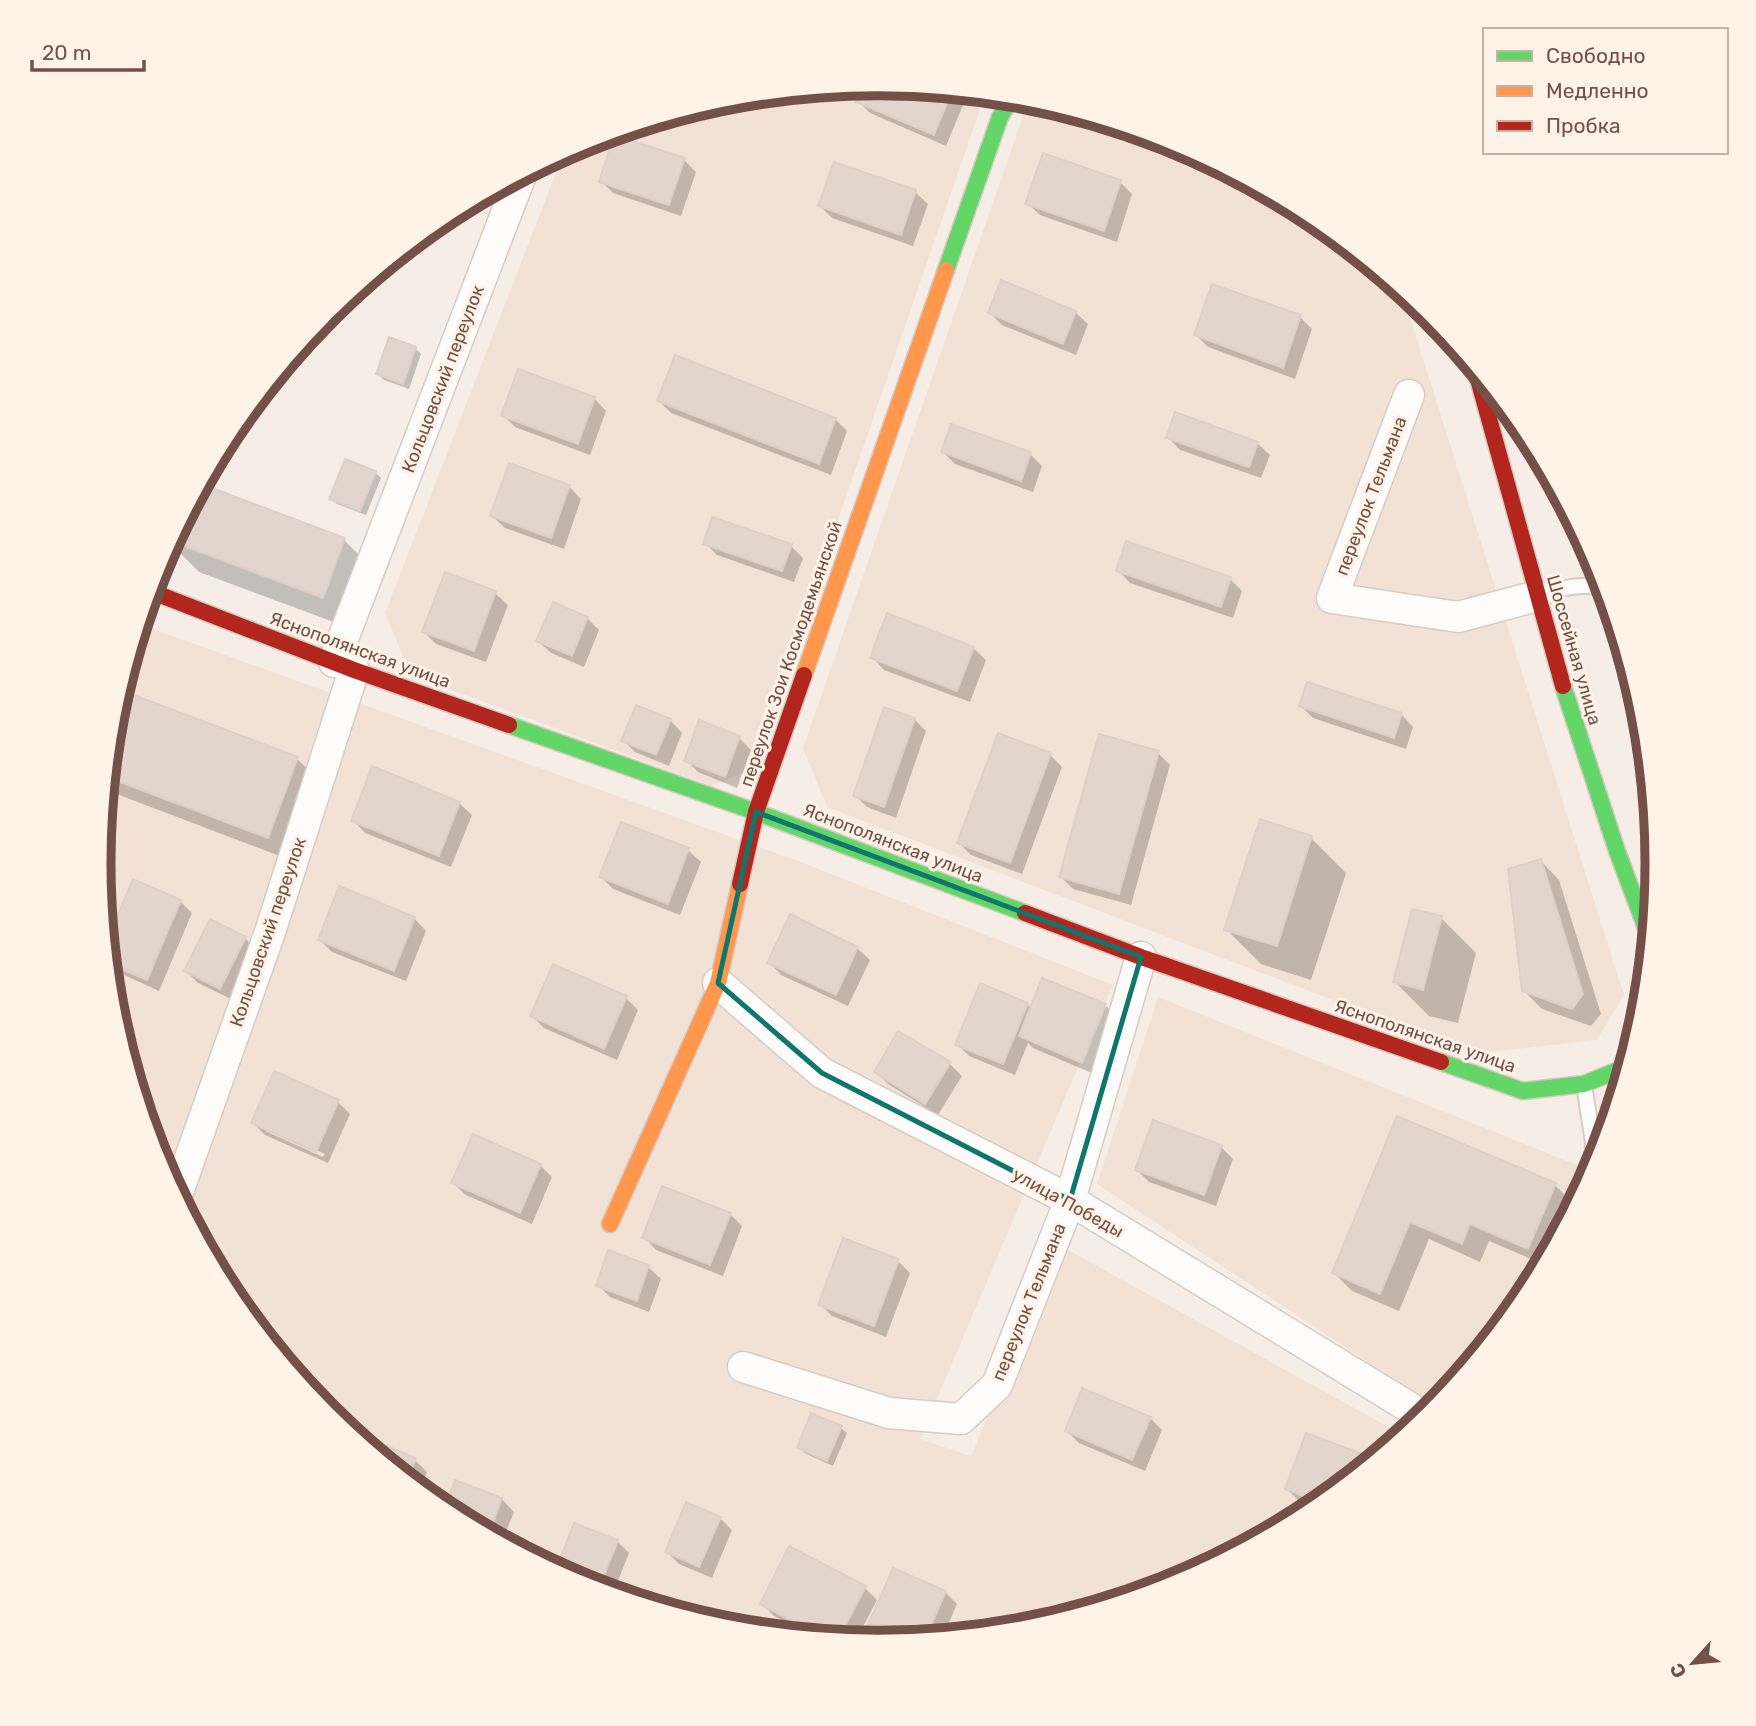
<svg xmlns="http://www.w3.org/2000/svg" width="1756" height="1726" font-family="Rubik,sans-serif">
<rect width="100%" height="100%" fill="#f6eee6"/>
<path fill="#f2e2d6" d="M878,84L985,95L752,769L712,786L411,675L385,613L564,152L580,143L726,99Z
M1029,99L1176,143L1367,261L1401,289L1624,995L1597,1040L1474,1054L827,807L803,748Z
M145,626L801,862L1113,985L920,1439L971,1456L1061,1246L1403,1435L1310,1511L1176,1583L1030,1627L878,1642L726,1627L580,1583L445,1510L327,1414L230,1295L158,1161L114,1015L99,863L114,711L139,628Z
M1158,997L1592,1171L1525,1296L1435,1406L1097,1184Z"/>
<path fill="#0003" fill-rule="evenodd" d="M878,84L968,93L946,146L870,113L858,101L864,85Z
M719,101L717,109L704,106Z
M684,160L696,172L681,216L613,193L601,181Z
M835,164L915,192L928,204L913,246L832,218L820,206Z
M1120,182L1132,194L1117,242L1040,215L1027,203Z
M1075,312L1088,324L1076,355L1002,325L990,313Z
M1300,317L1312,329L1295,379L1208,347L1196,335Z
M415,348L421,354L409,389L384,380L378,374Z
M594,398L606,411L590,455L515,427L503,415Z
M659,401L835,419L847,431L831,475L671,413Z
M1168,437L1257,443L1270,455L1261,478L1180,450Z
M943,452L1030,454L1042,466L1033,492L955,464Z
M375,472L381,478L366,515L337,504L331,498Z
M200,486L344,540L379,575L358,631L199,572L170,543Z
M569,486L581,499L564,549L505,528L492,516Z
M705,543L791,546L803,558L794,582L717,555Z
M1118,570L1230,579L1242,591L1233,618L1130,583Z
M446,574L495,593L508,605L486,662L436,644L424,632Z
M587,618L599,630L584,667L551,653L538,641Z
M973,648L986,660L970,702L884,670L872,657Z
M120,691L297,759L322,783L293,861L106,790L114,711Z
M1301,706L1401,714L1413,727L1406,749L1313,718Z
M914,719L926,731L896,818L867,807L855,795Z
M670,720L682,733L669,766L635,752L623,740Z
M739,738L751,750L737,788L698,772L686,760Z
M1158,753L1170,765L1131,905L1073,889L1061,877Z
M1050,755L1062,767L1022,874L971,855L959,843Z
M459,803L472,815L451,867L365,833L353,820Z
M1261,821L1311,838L1346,873L1311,980L1261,964L1226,929Z
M622,824L688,850L701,862L680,915L613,889L601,877Z
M1541,861L1559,880L1601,1014L1591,1026L1542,1009L1524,991Z
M134,881L180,901L192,913L159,991L109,968L107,944Z
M414,918L426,931L406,981L332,952L320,940Z
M1441,918L1476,953L1458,1023L1429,1016L1394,981Z
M245,938L257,951L233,1000L198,983L186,971Z
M857,948L870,960L848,1006L781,975L769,962Z
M626,998L638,1010L617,1060L544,1028L532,1016Z
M1027,1004L1032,1009L1105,1005L1117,1018L1094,1074L1033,1048L1028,1043L1015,1075L969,1056L957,1044Z
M950,1064L962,1076L938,1115L888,1084L876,1072Z
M338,1102L350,1114L328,1163L265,1135L253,1123ZM265,1127L325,1154L323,1157L265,1131Z
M1398,1119L1555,1185L1573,1203L1543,1264L1489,1241L1480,1262L1429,1239L1399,1311L1352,1291L1334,1273Z
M1221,1147L1233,1159L1216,1206L1149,1182L1137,1170Z
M540,1165L552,1177L532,1224L466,1195L453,1183Z
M730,1214L742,1226L723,1276L656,1250L644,1237Z
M898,1261L910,1273L886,1337L832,1316L820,1304Z
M648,1267L661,1279L649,1312L610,1297L598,1285Z
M1150,1418L1162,1430L1145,1471L1079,1443L1067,1431Z
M841,1428L847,1433L833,1466L804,1453L799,1447Z
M353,1435L415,1460L427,1472L420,1490Z
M1362,1456L1369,1463L1315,1507L1299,1501L1287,1489Z
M456,1482L502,1499L514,1512L502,1541L445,1511Z
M720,1518L732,1530L712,1578L679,1564L667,1552Z
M617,1541L629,1553L613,1593L580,1583Z
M865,1588L877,1600L856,1640L811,1635L774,1616L762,1604Z
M945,1592L957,1604L943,1636L878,1642L868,1632Z"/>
<path fill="#e2d5ce" stroke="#ded0c9" stroke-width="2" d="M878,84L952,91L934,135L856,102L862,86Z
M614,135L685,158L669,205L599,182Z
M1043,153L1121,180L1104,231L1025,204Z
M834,162L916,190L901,235L818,206Z
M1001,280L1076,311L1063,344L988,313Z
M1212,284L1301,315L1283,368L1194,335Z
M389,337L416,347L403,384L376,374Z
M675,355L836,418L819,464L657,401Z
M518,369L595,397L578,444L501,416Z
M1175,412L1258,442L1249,467L1166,438Z
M951,424L1031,452L1021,481L941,452Z
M345,459L376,471L360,511L329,499Z
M509,463L570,485L551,538L490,516Z
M201,484L345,538L323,598L171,541Z
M712,517L792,544L782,571L703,544Z
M1126,541L1231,577L1221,607L1116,571Z
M445,572L496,591L474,651L422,632Z
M553,602L588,617L572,656L536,641Z
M887,613L974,647L957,691L870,658Z
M1307,682L1402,713L1394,738L1299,706Z
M120,690L298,757L268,838L107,777L114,711Z
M636,705L671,719L656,755L621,741Z
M884,707L915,718L884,807L853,796Z
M699,720L740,736L725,777L684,761Z
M998,733L1051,753L1010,863L957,843Z
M1099,734L1159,751L1119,894L1059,877Z
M372,766L460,802L439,856L351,821Z
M1260,819L1312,836L1277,946L1224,930Z
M621,822L689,848L668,904L599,877Z
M1541,859L1583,994L1572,1009L1522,991L1508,869Z
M133,879L181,900L147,980L109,964L107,940Z
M339,886L415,917L394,971L318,940Z
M1412,909L1442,916L1423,990L1393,982Z
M790,914L858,947L836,995L767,963Z
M210,919L246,937L220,989L184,971Z
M553,964L627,996L604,1049L530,1016Z
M1042,978L1106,1004L1082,1063L1019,1036Z
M980,983L1028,1003L1003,1064L955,1045Z
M898,1031L951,1062L925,1104L874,1072Z
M274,1071L339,1100L316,1152L251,1123Z
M1397,1116L1556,1183L1528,1249L1470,1224L1462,1244L1410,1222L1380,1294L1332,1273Z
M1153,1120L1222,1145L1204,1195L1135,1170Z
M473,1134L541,1164L520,1213L451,1183Z
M662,1186L731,1213L710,1265L642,1238Z
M843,1238L899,1259L874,1326L818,1305Z
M608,1250L649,1265L637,1301L596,1286Z
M1082,1388L1151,1417L1132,1460L1065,1431Z
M811,1413L842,1426L827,1461L797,1448Z
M352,1432L416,1458L407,1480L351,1434Z
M1306,1433L1363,1454L1356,1474L1321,1503L1285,1489Z
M455,1480L502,1498L489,1534L444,1509Z
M686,1502L721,1517L699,1567L665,1552Z
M574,1523L618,1540L599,1588L580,1583L556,1570Z
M789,1546L866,1586L839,1638L821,1636L760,1604Z
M893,1568L946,1591L926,1637L887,1641L865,1632Z"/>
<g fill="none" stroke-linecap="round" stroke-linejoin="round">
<g stroke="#d7cbc4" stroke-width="18">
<path id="lane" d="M1538,595C1562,588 1580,583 1605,588
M1584,1085L1593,1142L1592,1172"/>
</g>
<g stroke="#d7cbc4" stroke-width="33">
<path id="street" d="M1409,395L1332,598L1458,617L1537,596
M334,662L521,175
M718,983L822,1073L1070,1200L1425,1417
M178,1192L270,932L354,670
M743,1367L889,1413L961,1419L997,1385L1070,1200L1141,957"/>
</g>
<g stroke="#d6c9c3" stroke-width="19">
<path id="fast" d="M946,270L1000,117L1012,97
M1563,686L1617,851L1650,939
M509,725L756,812L1025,913
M1441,1062L1523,1091L1584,1084L1626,1067"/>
</g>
<g stroke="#d6c9c3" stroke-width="19">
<path id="slow" d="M804,675L946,270
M610,1224L718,983L740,884"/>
</g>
<g stroke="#d6c9c3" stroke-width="19">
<path id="jam" d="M1475,368L1563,686
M150,591L354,670L509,725
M740,884L756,812L804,675
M1025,913L1141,957L1441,1062"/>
</g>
<use href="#lane" stroke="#fefcfb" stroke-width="14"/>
<use href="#street" stroke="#fefcfb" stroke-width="30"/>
<use href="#fast" stroke="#63d668" stroke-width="16"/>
<use href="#slow" stroke="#ff974d" stroke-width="16"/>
<use href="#jam" stroke="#b3261e" stroke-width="16"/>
</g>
<path fill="none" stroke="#0f766e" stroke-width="5" stroke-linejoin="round" d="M756,812L1141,957L1070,1200L822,1073L718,983Z"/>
<g text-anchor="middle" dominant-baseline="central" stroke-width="6" stroke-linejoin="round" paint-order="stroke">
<g font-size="18" fill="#735048" stroke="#fff2e6">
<text transform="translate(443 379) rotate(-69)">Кольцовский переулок</text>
<text transform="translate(1371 496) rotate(-69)">переулок Тельмана</text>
<text transform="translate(360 650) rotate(20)">Яснополянская улица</text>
<text transform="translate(1574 650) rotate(74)">Шоссейная улица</text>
<text transform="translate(791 654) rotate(-71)">переулок Зои Космодемьянской</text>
<text transform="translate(893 843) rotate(21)">Яснополянская улица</text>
<text transform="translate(268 932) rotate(-71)">Кольцовский переулок</text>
<text transform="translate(1425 1036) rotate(19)">Яснополянская улица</text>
<text transform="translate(1068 1203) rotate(29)">улица Победы</text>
<text transform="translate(1029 1302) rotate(-68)">переулок Тельмана</text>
</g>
</g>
<path d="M0 0H1756V1726H0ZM111 863a767 767 0 1 1 1534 0a767 767 0 1 1-1534 0Z" fill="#fff2e6" fill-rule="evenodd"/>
<path fill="none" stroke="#735048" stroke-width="9" d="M111 863a767 767 0 1 1 1534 0a767 767 0 1 1-1534 0Z"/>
<rect x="1483" y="28" width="245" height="126" fill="#fff2e6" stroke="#c7b1a7" stroke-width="2"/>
<rect x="1497" y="51" width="35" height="10" fill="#63d668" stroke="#c7b1a7" stroke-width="2"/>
<text x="1546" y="63" font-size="21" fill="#735048">Свободно</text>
<rect x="1497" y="86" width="35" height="10" fill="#ff974d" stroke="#c7b1a7" stroke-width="2"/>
<text x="1546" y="98" font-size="21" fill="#735048">Медленно</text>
<rect x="1497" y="121" width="35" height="10" fill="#b3261e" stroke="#c7b1a7" stroke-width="2"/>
<text x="1546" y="133" font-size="21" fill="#735048">Пробка</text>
<g transform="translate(1693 1663) rotate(243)" stroke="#fff2e6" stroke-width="5" paint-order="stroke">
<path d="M0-5L12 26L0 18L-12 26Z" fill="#735048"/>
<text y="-10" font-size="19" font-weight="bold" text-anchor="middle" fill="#735048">С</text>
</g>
<path d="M32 60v10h112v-10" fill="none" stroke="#735048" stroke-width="3.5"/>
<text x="42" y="60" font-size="21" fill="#735048" stroke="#fff2e6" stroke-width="5" paint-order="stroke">20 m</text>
</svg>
